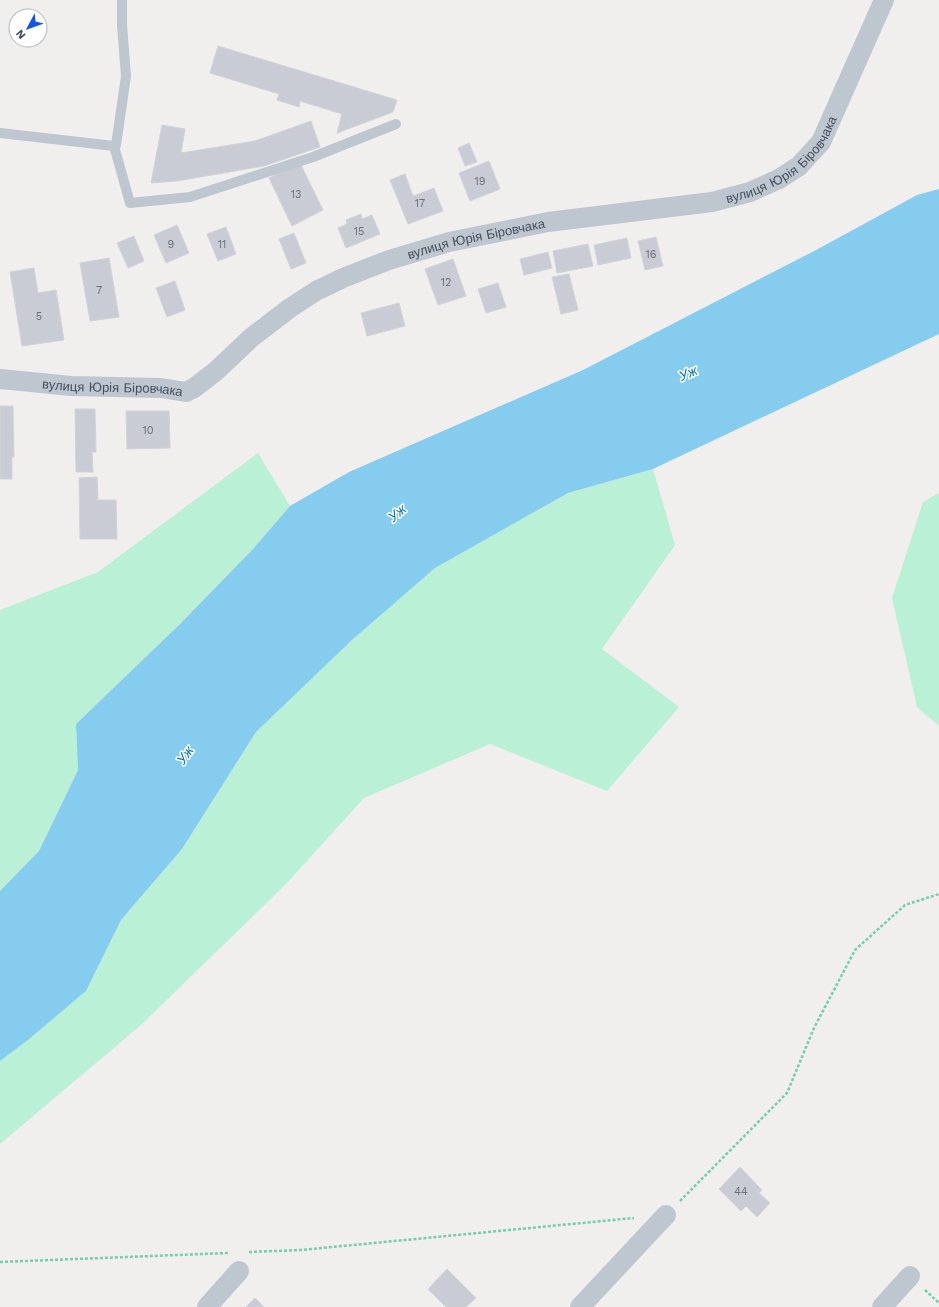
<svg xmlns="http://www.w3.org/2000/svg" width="939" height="1307" font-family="'Work Sans',sans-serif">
<rect width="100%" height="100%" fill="#f1eeee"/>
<path fill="#baf0d6" d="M258,453L290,506L253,549L180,624L76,724L78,770L39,851L0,891V610L98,572Z
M653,469L675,545L602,649L679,707L607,791L490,744L364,798L286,884L141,1025L0,1144V1061L28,1040L86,991L121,920L182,849L256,732L352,640L435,568L568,493Z
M939,493V726L917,707L892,598L923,502Z"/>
<path fill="#86ccee" d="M939,189V334L653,469L568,493L435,568L352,640L256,732L182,849L121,920L86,991L28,1040L0,1061V891L39,851L78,770L76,724L180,624L253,549L290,506L349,472L583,370L818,249L917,195Z"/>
<path fill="#c9ccd4" stroke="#d1d3da" d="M218,46L397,100L393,112L337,133L342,114L300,101L299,107L277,100L279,94L210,73Z
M311,121L320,147L264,166L177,181L151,183L162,125L185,129L181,153L255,141Z
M469,143L477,162L465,166L458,148Z
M489,161L500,189L470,201L459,173Z
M300,163L323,210L292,226L269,178Z
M405,174L413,196L434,188L443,211L408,224L390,180Z
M361,214L362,219L372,215L380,234L346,248L338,228L347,224L346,220Z
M177,225L189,253L166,263L154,235Z
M226,227L236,254L218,261L207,234Z
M294,233L306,263L291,269L279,239Z
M134,236L144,261L128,268L117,243Z
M656,237L663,266L645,270L638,241Z
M627,238L631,258L598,265L594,245Z
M588,244L593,266L557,273L553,251Z
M548,252L552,268L524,275L520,259Z
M109,258L119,317L90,321L80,263Z
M453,259L466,296L438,305L425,269Z
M34,268L38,293L56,290L64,340L22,346L10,272Z
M569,274L578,310L561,314L552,277Z
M175,281L185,310L167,317L156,288Z
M498,283L506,307L486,313L478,289Z
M399,303L405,326L367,336L361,313Z
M0,406H13L14,457H12V479H0Z
M75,409H95L96,452H92L93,472H76Z
M126,411H169L170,448L127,449Z
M97,477L98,500H116L117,539H80L79,478Z
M740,1167L762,1190L759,1193L770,1203L757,1217L746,1206L741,1211L719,1189Z
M447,1269L476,1298L466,1307H446L428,1289Z
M255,1298L264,1307H246Z"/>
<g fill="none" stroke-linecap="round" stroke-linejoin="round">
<path stroke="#71cfac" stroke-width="2.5" stroke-dasharray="3 2" stroke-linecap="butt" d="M680,1201L787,1093L814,1028L855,950L905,905L939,894
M249,1252L301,1250L634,1218
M0,1262L228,1253
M925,1290L939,1303"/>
<path stroke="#bec6d0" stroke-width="10" d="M0,133L114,146L116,145L126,76L122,25V0
M114,146L130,203L190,197L313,157L396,124"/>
<g stroke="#bec6d0" stroke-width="20">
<path id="s1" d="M0,379L71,386L161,388L186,392L194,388L216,371L252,337L290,308L316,291L343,278L389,260L449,242L548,222L712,202L750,192L779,179L799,166L821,142L884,0"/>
<path d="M207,1307L239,1271"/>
<path d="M580,1307L666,1215"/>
<path d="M882,1307L910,1276"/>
</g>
</g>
<g text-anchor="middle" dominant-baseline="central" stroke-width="3" stroke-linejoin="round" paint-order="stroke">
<g font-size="11" fill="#666e7a">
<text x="480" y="181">19</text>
<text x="296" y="194">13</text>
<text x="420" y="203">17</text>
<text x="359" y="231">15</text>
<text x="171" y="244">9</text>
<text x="222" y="244">11</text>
<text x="651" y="254">16</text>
<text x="446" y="282">12</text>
<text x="99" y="290">7</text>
<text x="39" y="316">5</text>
<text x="148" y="430">10</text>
<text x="741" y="1191">44</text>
</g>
<g font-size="13" fill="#454e5c" stroke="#fff">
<text stroke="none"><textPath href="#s1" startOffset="845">вулиця Юрія Біровчака</textPath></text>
<text stroke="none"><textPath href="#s1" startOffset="521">вулиця Юрія Біровчака</textPath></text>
<text stroke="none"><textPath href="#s1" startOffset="113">вулиця Юрія Біровчака</textPath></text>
</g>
<g font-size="14" font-style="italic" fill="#0876ac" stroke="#fff">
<text transform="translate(688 373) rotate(-24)">Уж</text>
<text transform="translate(397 513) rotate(-41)">Уж</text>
<text transform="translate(185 755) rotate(-55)">Уж</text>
</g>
</g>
<g transform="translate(28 28) rotate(229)"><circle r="19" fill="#ffffff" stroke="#b5b8be"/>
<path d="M0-3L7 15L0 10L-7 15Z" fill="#1455e4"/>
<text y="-6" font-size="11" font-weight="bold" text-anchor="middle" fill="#454e5c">N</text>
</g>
</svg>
